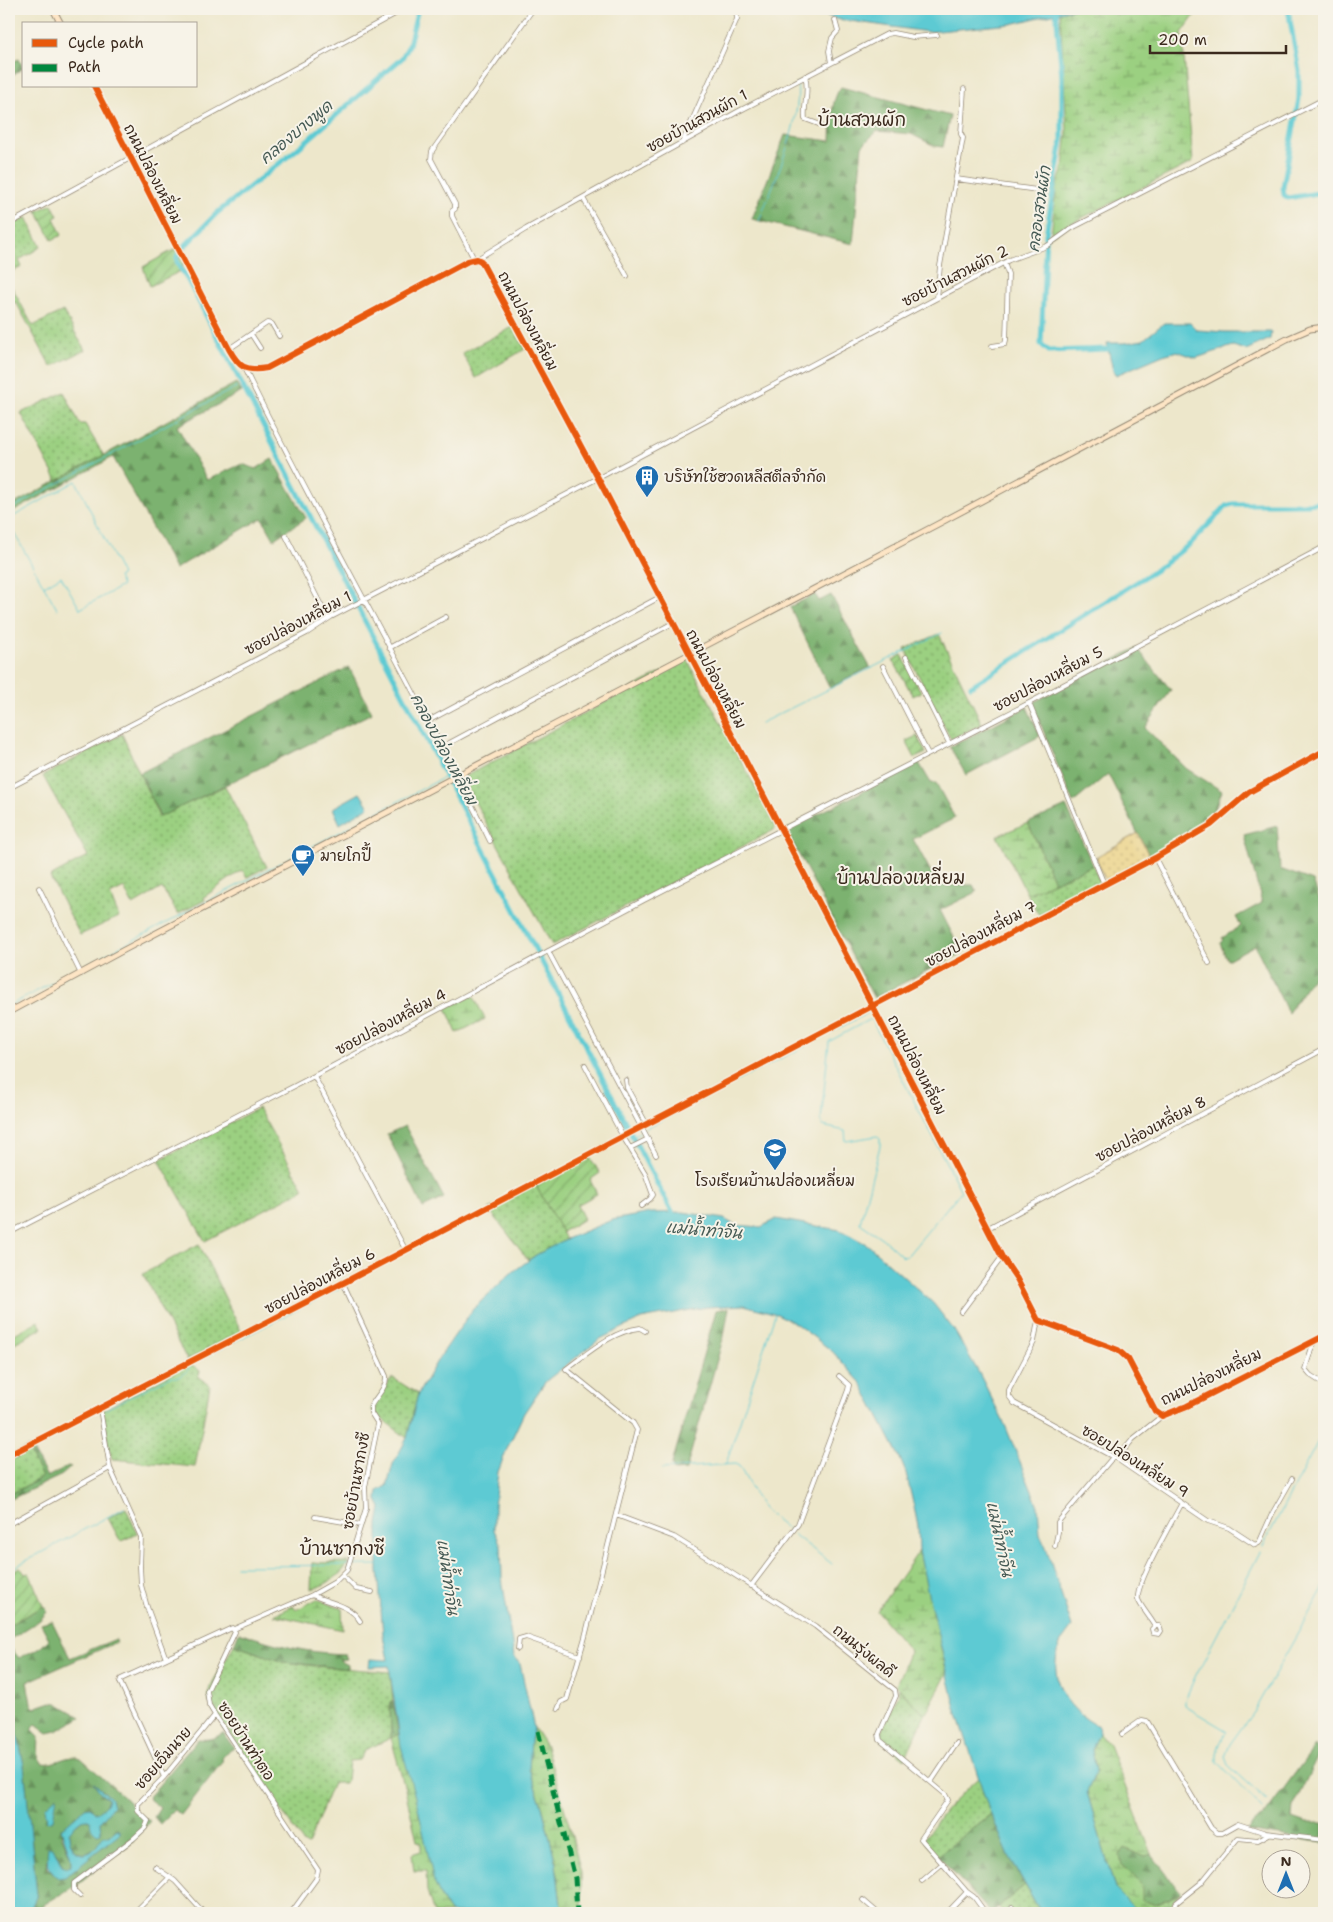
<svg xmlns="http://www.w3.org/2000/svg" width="1333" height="1922" font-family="'Shantell Sans','Playpen Sans Thai',sans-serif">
<defs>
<pattern id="grass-dots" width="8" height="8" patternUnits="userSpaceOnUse" patternTransform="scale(1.25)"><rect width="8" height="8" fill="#9bd081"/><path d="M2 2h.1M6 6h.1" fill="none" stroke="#80a969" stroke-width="1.8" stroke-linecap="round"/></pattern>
<pattern id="forest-firs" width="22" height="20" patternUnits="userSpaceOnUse" patternTransform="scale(1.25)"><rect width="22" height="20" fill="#7cb26f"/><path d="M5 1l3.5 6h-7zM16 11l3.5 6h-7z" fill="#67915b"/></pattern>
<pattern id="wetland-marsh" width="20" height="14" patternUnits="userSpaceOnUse" patternTransform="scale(1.25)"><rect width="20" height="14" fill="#9bd081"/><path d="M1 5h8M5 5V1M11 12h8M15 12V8" fill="none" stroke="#80a969"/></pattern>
<pattern id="sand-dots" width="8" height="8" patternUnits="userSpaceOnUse" patternTransform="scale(1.25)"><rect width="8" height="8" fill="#eeda9e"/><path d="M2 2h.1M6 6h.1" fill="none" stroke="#cdbb88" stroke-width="1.8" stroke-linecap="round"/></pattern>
<pattern id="garden-furrows" width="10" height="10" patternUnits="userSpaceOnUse" patternTransform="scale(1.25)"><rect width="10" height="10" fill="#9bd081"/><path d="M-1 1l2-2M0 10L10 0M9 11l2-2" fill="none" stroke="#80a969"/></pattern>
</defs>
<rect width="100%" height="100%" fill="#f7f3e8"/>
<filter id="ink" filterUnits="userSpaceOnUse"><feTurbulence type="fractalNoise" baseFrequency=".02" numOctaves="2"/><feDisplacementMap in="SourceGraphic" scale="10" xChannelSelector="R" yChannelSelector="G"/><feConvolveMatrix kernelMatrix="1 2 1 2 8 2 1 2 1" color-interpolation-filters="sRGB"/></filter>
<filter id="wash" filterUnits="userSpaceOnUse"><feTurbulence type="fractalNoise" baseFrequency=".0096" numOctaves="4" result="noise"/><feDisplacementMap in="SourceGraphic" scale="20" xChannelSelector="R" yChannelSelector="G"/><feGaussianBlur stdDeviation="1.12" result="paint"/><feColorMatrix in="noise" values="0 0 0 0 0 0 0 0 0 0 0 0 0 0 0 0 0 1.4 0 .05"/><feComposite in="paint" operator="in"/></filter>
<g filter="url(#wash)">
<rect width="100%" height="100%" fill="#ede7cb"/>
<path fill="url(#grass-dots)" stroke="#6b7d50" d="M27,217L41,247L19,260L22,267L9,273V227Z
M9,282L33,326L63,311L85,350L51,367L16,302L9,305Z
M513,327L525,349L476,378L462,353Z
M64,392L80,424H85L104,456L57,481L21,413Z
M939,634L982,724L951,739L905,649Z
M687,659L776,826L774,830L552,945L462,778Z
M122,734L159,817L225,786L267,867L247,877L242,870L204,897L205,900L178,914L162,888L133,905L124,888L110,895L119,917L80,935L50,877L88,856L43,776Z
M1093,865L1100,883L1039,915L1027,894Z
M258,1108L304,1189L205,1241L159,1160Z
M535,1184L566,1239L536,1255L528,1260L489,1209Z
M199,1244L241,1331L187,1360L143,1274Z
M192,1365L200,1371L198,1377L210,1385L195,1467L112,1459L108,1445L103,1410L185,1366Z
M393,1378L418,1394L407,1438L373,1412L371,1409L389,1381Z
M29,1451L42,1477L9,1495V1461Z
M126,1508L137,1533L121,1542L108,1518Z
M234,1645L284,1662L315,1666L390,1672L393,1701L390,1703L391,1738L365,1750L359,1760L349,1761L347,1780L344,1783H333L308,1845L304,1844L209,1702L208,1694L210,1687Z
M898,1687L925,1715L905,1759L882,1741L880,1734L899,1694Z
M979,1778L991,1814L938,1856L926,1843L924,1838L950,1805Z
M1025,1885L1041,1913H1005L998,1907Z"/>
<path fill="url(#forest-firs)" stroke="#5c6e46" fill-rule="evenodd" d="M19,59L23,68L9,77V63Z
M841,87L950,116L943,147L935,146L911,134L877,131L862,146L853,244L752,219L785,135L831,141C832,124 830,101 841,87Z
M236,383L242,392L177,426L207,480L242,464L256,469L272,459L306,518L274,539L262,518L175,569L113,457L9,514V507Z
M815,594L819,601L831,595L870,667L830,688L790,607Z
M1137,648L1171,690L1145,728L1187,769L1222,791L1215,808L1205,817L1199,828L1150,858L1108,774L1073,803L1032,703Z
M349,667L372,713L160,817L140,773Z
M1027,707L1040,736L966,775L950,747Z
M919,763L931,783H936L955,818L913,839L938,885H973L977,892L940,910L962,953L874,998L786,830Z
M1066,806L1093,865L1054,882L1028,823Z
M1277,826L1280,869L1313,881L1319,898L1324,900V960L1288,1013L1255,945L1227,960L1220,943L1223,940L1222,938L1241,926L1236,917L1262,903L1244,835Z
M405,1126L444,1198L423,1208L387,1134Z
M729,1308L724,1335L686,1470L674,1471L672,1464L716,1310Z
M29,1447L32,1449L47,1477L68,1466L71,1467L62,1475L9,1500V1495L42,1477L29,1451L9,1461V1457Z
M43,1606L46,1608L47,1612L40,1620L9,1640V1625Z
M52,1621L70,1658L116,1639L117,1642L27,1682L31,1703L34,1708L51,1702L57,1703L81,1717L57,1731L48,1733L36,1724L31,1729L39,1737L38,1756L42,1763C55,1766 67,1753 81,1758L129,1802L138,1814L150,1821L129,1845L101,1865L79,1883L40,1907L31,1908L37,1895L24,1765L9,1695V1646L19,1658L41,1647L49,1639L41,1624ZM94,1783L111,1798L113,1806L100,1822L101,1833L90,1820L85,1819C79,1822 72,1826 70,1832C66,1842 76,1856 86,1853C94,1852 103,1841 109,1836L108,1843L59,1878L48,1868L46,1861L57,1853L62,1866L67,1869L71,1865V1858L61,1834L94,1811L97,1813C104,1810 106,1805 108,1798L100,1792Z
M239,1632C274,1645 307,1653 345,1654L347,1659L339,1660L348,1665V1669L284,1662L234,1645Z
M393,1701L399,1734L391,1738L390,1703Z
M223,1733L234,1748L223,1755L222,1762L181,1815L174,1810L160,1824L154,1817L160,1808L148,1798L198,1739C208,1740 214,1739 223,1733Z
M1315,1746L1319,1754L1293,1807L1292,1818L1306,1823H1324V1843L1247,1831L1265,1814Z
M991,1814L1008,1854L1025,1885L991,1913L938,1856Z
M1125,1848L1144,1857L1152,1855L1181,1893L1163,1901L1156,1905L1142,1900L1133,1875L1122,1866L1120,1855Z"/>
<path fill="url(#wetland-marsh)" stroke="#6b7d50" d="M1073,9H1199L1182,33L1193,162L1070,224L1051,236L1056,188L1063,168L1067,130L1060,12Z
M1028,823L1054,882L1027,894L997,836Z
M473,995L485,1019L457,1033L446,1008Z
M38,1321L42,1328L9,1346V1337Z
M919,1551L947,1674L925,1715L896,1685L910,1651L877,1611Z
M348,1562C344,1574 324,1587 311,1589L312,1563Z
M317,1599L342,1609L343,1630L274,1615L293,1606L296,1610Z
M534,1728L546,1746L568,1821L581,1872L582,1913H562L556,1864L542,1806L529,1769L531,1741Z
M1099,1733L1109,1745L1152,1855L1144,1857L1125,1848L1120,1855L1122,1866L1133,1875L1142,1886V1900L1156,1905L1181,1893C1174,1900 1169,1903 1174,1913H1149L1148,1909H1135L1115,1889L1087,1792L1096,1771L1092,1749Z
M399,1734L443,1902L451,1913H434L427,1891L426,1871H414L412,1854L421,1851V1842L417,1841L405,1789L391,1738Z"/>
<path fill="url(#sand-dots)" stroke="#94825e" d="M1138,833L1150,858L1108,881L1105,880L1096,857Z"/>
<path fill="url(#garden-furrows)" stroke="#6b7d50" d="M52,204L58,216L54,218L62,235L52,240L37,211Z
M175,249L183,262V270L150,286L143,267Z
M902,655L921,692L913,696L893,660Z
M917,736L926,753L915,758L906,741Z
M589,1156L600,1173L590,1180L597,1194L577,1205L584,1219L562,1232L535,1184Z
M20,1567L25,1574L29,1573L30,1575L43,1606L9,1625V1573Z"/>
<path fill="#5dcad3" stroke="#4c7a78" d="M807,9H1073L1011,24L928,32L836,19Z
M1164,323H1190L1197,330L1224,332H1271L1270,339L1246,350L1233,346L1196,358L1177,351L1163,355L1116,375L1113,371L1107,343H1125L1143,340Z
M360,793L369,807L340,824L333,808Z
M683,1212L724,1219L735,1225L761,1227L776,1219L840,1230L868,1245L933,1303L954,1330L979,1373L1005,1425L1038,1506L1040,1534L1046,1547L1072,1627C1067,1634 1060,1642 1058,1650C1049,1684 1069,1711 1098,1726L1099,1733L1092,1749L1096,1771L1087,1792L1115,1889L1135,1909H1148L1149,1913H1041L1008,1854L988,1807L956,1708L928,1594L919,1551L918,1526L914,1507L906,1473L899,1456L861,1383L832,1351L795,1323L777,1314L744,1305L707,1307L641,1319L600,1339L546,1381L524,1413L507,1449L498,1472L494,1505V1530L501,1545L502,1578L514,1657L520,1664L534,1728L531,1741L529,1769L542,1806L556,1864L562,1913H451L443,1902L434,1882L418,1808L401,1746L389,1666L369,1667L370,1659L388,1660L383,1635L378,1571V1524L381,1508L377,1500L378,1491L387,1486L393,1464L407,1438L418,1394L437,1361L473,1309L510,1274L536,1255L566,1239L612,1220L650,1213Z
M9,1695L24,1765L37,1895L31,1908L32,1913H9Z
M93,1782L111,1798L113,1806L100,1822L101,1833L97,1834C92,1830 90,1827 90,1820L88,1819C79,1819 74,1826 69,1833C69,1843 75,1858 88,1853C96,1851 98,1841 104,1836H109L117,1829L121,1832L65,1877L58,1878C47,1866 46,1864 48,1847H53L62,1866L67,1868L71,1865V1858L61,1829L85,1808L90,1807L94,1811L97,1813L106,1805L108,1798L100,1792Z
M57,1796L53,1820L47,1822L45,1807Z"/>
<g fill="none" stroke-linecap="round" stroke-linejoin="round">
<path stroke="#5dcad3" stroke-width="1" d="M759,221C773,183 803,122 797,83
M9,510L240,385
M9,519L76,481L122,575L118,577L122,586L80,609L61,576L44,586
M9,524L57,609
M761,723L942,633
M80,968L445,777
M9,1006L76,970
M871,1019L961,1191L907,1256L903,1257L883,1239L860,1223L880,1146V1139L877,1136L846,1141L845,1131L823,1126L821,1120L829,1042Z
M816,1040L871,1011
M686,1107L809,1044
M646,1128L679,1111
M632,1136L640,1132
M106,1409L170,1377H180L188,1370L190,1364L342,1287
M726,1464L775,1314
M662,1469L735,1464L739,1466L763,1509L790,1531
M793,1534L832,1564
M1263,1546L1324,1430
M1260,1552L1195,1677L1185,1700V1706L1227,1731C1221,1741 1216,1749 1217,1761L1263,1809
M236,1566L378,1565
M9,1570L124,1508
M1267,1800L1228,1765L1225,1757L1230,1744L1254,1711L1324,1587"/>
<path stroke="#5dcad3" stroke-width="5" d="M418,9L409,45L402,58L296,150L217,213L179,252C174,260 178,266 184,273L675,1218
M1056,9L1062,77V140L1046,234L1041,344L1049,351L1108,349
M1288,9L1299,71V99L1283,187L1284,195L1288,198L1324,192
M971,686L1156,570L1190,544L1226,506L1233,504H1307L1324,502"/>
</g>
</g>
<g filter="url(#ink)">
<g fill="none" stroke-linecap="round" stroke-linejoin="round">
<g stroke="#948874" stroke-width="5.5">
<path id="street" d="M831,63L829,51L832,38L838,31L835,20
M805,76C810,91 803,105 805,119L821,125
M682,143L737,19L736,9
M956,179L1037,190
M583,198L627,276
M9,224L404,9
M474,259L452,216V211L455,209V204L431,159L432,151L533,9
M477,259L526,229L739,111L887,34L893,33L913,37L937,35
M937,298L940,266L963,138L961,134L964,89
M251,334L260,348
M992,346L1005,344L1006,340L1008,274L1004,263
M229,349L267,323L272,324L279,336
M244,368C322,527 411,681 490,841
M286,536L328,619
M389,648L446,617
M689,654L1002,1257L1017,1279L1038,1320L1118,1350L1128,1359L1155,1411L1162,1416L1187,1406L1324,1336
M906,657L949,743
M883,666L928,754
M1029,703L1104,884
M428,721L660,597
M442,747L673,623
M9,788L307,633L331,617L606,474L971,280L1009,260L1047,246L1072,228L1324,99
M1155,858L1209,963
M39,888L81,974
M548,951L656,1155
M585,1065L622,1135L645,1173L653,1195L650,1199L641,1206
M314,1076L405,1249
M626,1080L627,1088L646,1123
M630,1148L648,1139
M988,1228L1324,1049
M9,1233L314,1076L644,900L1029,703L1324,547
M961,1312L1002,1257
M1038,1320L1034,1342L1009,1390V1396L1014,1403L1117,1459L1208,1521L1229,1528L1255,1545L1259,1543L1272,1514L1292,1479
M1314,1341L1305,1369L1310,1375L1324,1384
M100,1409L110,1468L141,1537L140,1567L141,1585L147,1607L165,1656L169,1657L232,1628L235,1632L207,1691L209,1705L215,1715L318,1870L316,1879L291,1913
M9,1455L343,1283L1155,858L1211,825L1249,792L1324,751
M1117,1459L1133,1439L1162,1416
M616,1515L674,1537L711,1560L815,1626L895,1690L896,1696L879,1734L880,1740L945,1794L948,1800L921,1839L967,1892L947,1913
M315,1517L361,1525
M9,1524L110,1468
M1055,1546L1058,1532V1522L1113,1457
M342,1575L356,1589L372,1592
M751,1586L798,1524L848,1390L849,1385L839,1376
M312,1595C328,1603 350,1604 360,1621
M1155,1626L1152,1629L1153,1633L1159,1634L1161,1631L1159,1626H1155C1151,1618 1140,1606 1138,1599C1135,1584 1173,1520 1182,1503
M234,1629L312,1595L335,1582L347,1570L366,1508L365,1487L378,1424L371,1413V1406C376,1396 387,1388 386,1376L343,1283
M518,1649L519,1639L526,1637L580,1656
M558,1709L561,1702L567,1699L585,1637L637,1430L633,1423L566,1369C588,1353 612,1331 640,1328L645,1331
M1122,1734L1142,1720L1147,1721L1211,1828L1217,1833H1222L1238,1824L1266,1833L1324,1840
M164,1777L120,1682L121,1679L167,1658
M931,1782L957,1743
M155,1867L175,1881L204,1913
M922,1881L943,1863
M967,1892L974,1897L982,1908
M80,1896L74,1890V1883L133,1839L145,1828L148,1821L138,1811V1804L164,1777L215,1715
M863,1900L878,1913
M134,1913L170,1877
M1010,1913L1012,1907
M1179,1913L1175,1907L1176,1903L1201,1883L1238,1838L1258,1840L1269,1834"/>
</g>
<g stroke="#948874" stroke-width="7">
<path id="secondary" d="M53,9L61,24
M94,86L229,349C239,367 245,372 267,368L468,261L477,259L481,261L598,478L689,654
M9,1012L122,951L936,525L1287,339L1310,329L1324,327"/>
</g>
<use href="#street" stroke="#fff" stroke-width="4"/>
<use href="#secondary" stroke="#fde5c5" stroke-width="5"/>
<path stroke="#00873e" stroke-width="5" stroke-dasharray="10 5" stroke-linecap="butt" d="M538,1731L575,1878L577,1913"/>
<g stroke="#f7f3e8" stroke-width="9">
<path id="cycleway" d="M94,86L229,349C239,367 245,372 267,368L468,261L477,259L481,261L598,478L781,829L1002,1257L1017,1279L1038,1320L1118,1350L1128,1359L1155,1411L1162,1416L1187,1406L1324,1336
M9,1455L343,1283L1155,858L1211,825L1249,792L1324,751"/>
</g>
<use href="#cycleway" stroke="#e8590c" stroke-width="6"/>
</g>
</g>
<defs>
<g id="building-pin" transform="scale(1.25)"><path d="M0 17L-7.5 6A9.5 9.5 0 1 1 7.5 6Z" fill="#1f6fb2" stroke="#f7f3e8"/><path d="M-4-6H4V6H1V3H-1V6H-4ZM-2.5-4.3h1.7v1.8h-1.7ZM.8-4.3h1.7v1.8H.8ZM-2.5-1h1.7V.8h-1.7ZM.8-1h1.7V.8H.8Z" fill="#fff"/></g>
<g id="cafe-pin" transform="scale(1.25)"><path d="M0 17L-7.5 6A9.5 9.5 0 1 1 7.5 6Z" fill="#1f6fb2" stroke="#f7f3e8"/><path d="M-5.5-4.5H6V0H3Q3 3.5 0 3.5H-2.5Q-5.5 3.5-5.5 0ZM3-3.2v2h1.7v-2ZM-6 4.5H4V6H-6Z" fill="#fff"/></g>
<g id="school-pin" transform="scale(1.25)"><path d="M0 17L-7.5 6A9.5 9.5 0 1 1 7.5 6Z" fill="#1f6fb2" stroke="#f7f3e8"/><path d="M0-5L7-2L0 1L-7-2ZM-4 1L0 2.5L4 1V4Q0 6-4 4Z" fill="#fff"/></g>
</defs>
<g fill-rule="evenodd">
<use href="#building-pin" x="647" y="477"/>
<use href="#cafe-pin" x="303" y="856"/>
<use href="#school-pin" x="775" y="1150"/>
</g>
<g text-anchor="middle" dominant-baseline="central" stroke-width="4" stroke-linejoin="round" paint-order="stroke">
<g font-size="15" fill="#3b2a1e" stroke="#f7f3e8">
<text transform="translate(697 121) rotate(-29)">ซอยบ้านสวนผัก 1</text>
<text transform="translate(153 174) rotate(63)">ถนนปล่องเหลี่ยม</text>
<text transform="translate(955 276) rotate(-27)">ซอยบ้านสวนผัก 2</text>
<text transform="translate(528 321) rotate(62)">ถนนปล่องเหลี่ยม</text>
<text transform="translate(298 623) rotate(-28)">ซอยปล่องเหลี่ยม 1</text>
<text transform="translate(716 679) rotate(62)">ถนนปล่องเหลี่ยม</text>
<text transform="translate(1048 679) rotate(-28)">ซอยปล่องเหลี่ยม 5</text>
<text transform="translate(981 934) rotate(-28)">ซอยปล่องเหลี่ยม 7</text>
<text transform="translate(391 1022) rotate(-28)">ซอยปล่องเหลี่ยม 4</text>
<text transform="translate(917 1065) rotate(63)">ถนนปล่องเหลี่ยม</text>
<text transform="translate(1151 1129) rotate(-28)">ซอยปล่องเหลี่ยม 8</text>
<text transform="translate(320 1281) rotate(-28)">ซอยปล่องเหลี่ยม 6</text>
<text transform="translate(1211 1377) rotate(-26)">ถนนปล่องเหลี่ยม</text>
<text transform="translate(1135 1461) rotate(32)">ซอยปล่องเหลี่ยม 9</text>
<text transform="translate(356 1481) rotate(-80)">ซอยบ้านซากงซี</text>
<text transform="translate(864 1651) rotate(39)">ถนนรุ่งผลดี</text>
<text transform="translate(246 1741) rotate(57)">ซอยบ้านท่าตอ</text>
<text transform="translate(163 1758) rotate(-49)">ซอยเอ็มนาย</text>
</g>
<g font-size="15" fill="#3b2a1e" stroke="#f7f3e8" text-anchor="start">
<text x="664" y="477">บริษัทใช้ฮวดหลีสตีลจำกัด</text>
<text x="320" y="856">มายโกปี้</text>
<text x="775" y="1181" text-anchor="middle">โรงเรียนบ้านปล่องเหลี่ยม</text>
</g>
<g font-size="16" font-style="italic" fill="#455a54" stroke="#f7f3e8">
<text transform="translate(296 132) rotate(-40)">คลองบางพูด</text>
<text transform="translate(1039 209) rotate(-82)">คลองสวนผัก</text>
<text transform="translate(444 749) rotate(62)">คลองปล่องเหลี่ยม</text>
<text transform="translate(704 1230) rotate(5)">แม่น้ำท่าจีน</text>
<text transform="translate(1000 1539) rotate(78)">แม่น้ำท่าจีน</text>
<text transform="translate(448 1577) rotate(82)">แม่น้ำท่าจีน</text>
</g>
<g font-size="18" fill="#3b2a1e" stroke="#f7f3e8">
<text x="862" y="120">บ้านสวนผัก</text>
<text x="901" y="878">บ้านปล่องเหลี่ยม</text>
<text x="342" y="1549">บ้านซากงซี</text>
</g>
</g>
<rect width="1333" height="1922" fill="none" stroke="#f7f3e8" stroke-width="30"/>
<rect x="22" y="22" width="175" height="65" fill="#f7f3e8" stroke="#aca397"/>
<rect x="32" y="39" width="25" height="8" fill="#e8590c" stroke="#aca397"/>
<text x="68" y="48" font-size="15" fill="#3b2a1e">Cycle path</text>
<rect x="32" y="64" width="25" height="8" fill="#00873e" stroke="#aca397"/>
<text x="68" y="72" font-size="15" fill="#3b2a1e">Path</text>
<g transform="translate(1286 1874)"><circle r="24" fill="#f7f3e8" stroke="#aca397"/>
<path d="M0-4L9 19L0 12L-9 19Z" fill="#1f6fb2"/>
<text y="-8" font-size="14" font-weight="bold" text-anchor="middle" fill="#3b2a1e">N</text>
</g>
<path d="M1150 45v8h136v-8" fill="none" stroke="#3b2a1e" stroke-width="2.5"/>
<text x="1158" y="45" font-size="15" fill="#3b2a1e" stroke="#f7f3e8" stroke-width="4" paint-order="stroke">200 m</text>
</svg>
